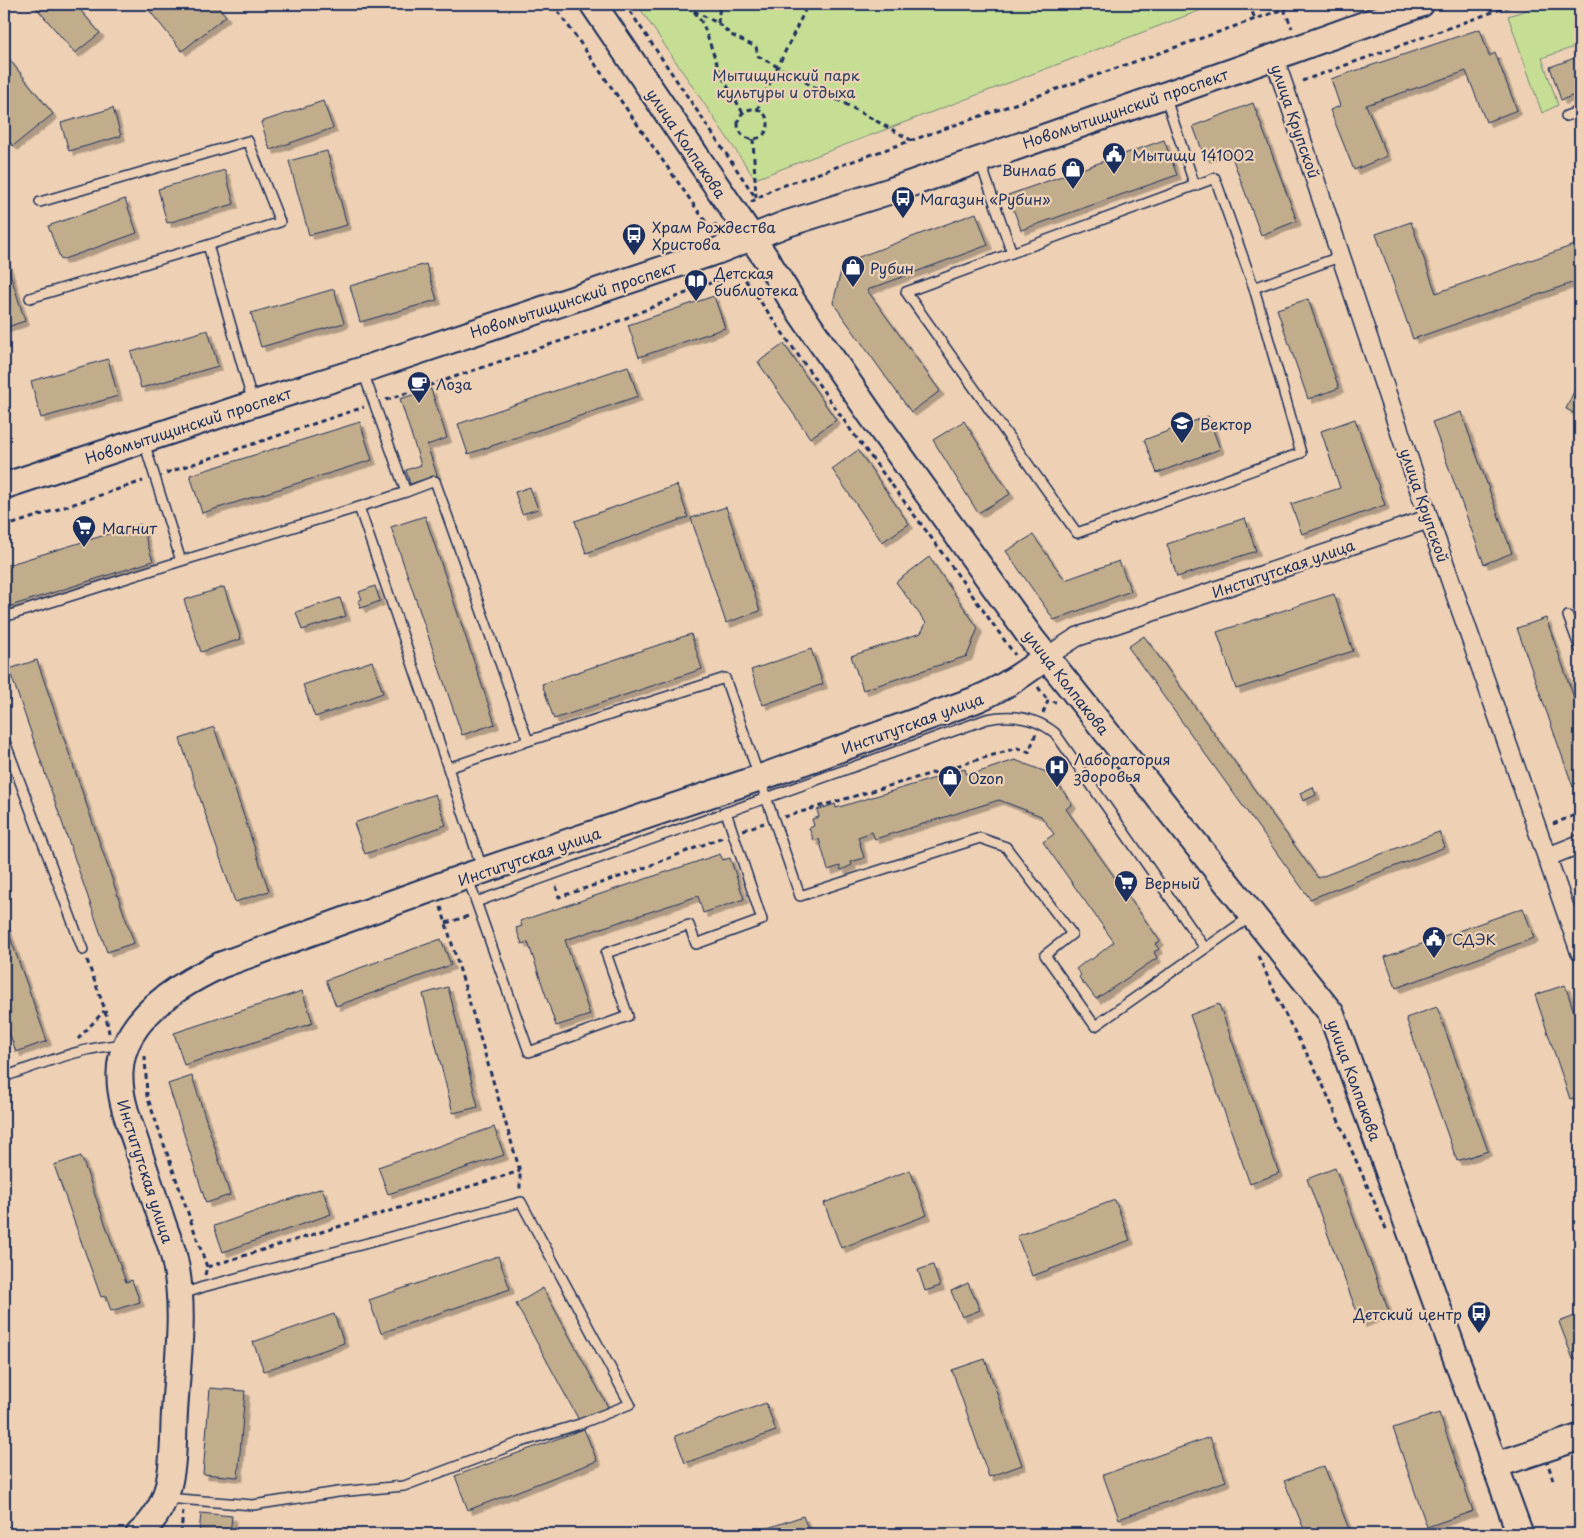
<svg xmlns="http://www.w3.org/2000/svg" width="1584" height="1538" font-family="'Playpen Sans',sans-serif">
<defs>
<filter id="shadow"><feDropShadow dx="4.5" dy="4.5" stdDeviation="0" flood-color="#0004"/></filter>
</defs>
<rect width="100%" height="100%" fill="#eed1b4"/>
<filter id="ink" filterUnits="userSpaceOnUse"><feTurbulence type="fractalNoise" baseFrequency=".02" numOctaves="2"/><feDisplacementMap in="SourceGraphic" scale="10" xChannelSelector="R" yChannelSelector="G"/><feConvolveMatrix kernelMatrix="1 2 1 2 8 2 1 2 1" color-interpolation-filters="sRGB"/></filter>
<g filter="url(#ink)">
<path fill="#c6de94" stroke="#708679" d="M637,4H1217L755,179Z
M1545,4H1580V45L1542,58L1558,105L1542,113L1508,16Z"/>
<path fill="#c1ad8b" stroke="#1b2f5e" filter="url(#shadow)" d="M33,4H75L100,33L75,53Z
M144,4H216L226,16L182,51Z
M1480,29L1489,56L1495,53L1517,110L1486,122L1466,71L1366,105L1387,156L1354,170L1330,110L1340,106L1331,79Z
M4,53L53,114L13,146L4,135Z
M1580,56V93L1561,100L1550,67Z
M323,101L333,128L270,150L261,122Z
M1253,103L1297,221L1261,235L1229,149L1205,158L1193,126Z
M113,108L121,136L69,151L61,123Z
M1164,140L1177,175L1021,230L1008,195Z
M327,151L347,225L309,235L289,161Z
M225,170L234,204L167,223L158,189Z
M125,199L137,233L61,260L48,226Z
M976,213L988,245L867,290L940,391L911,412L833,303L843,263Z
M1411,222L1436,293L1580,243V280L1413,339L1376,234Z
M4,254L25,321L4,328Z
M426,264L437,300L360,322L350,286Z
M334,289L344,323L261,347L251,313Z
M714,296L725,328L639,357L628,325Z
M1308,299L1339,388L1308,399L1277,309Z
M208,330L218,366L141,388L131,352Z
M784,344L836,420L810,438L758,362Z
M108,359L118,396L41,418L31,381Z
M628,366L638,396L468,454L458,424Z
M1580,378V416L1566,409Z
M431,389L447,438L427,445L437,475L410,484L406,470L421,465L400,399Z
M1461,412L1512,553L1484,564L1432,422Z
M1208,416L1220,449L1157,473L1144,440Z
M1355,419L1385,505L1302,534L1291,504L1340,488L1321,431Z
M964,421L1010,494L978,513L933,440Z
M360,422L372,460L202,513L190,475Z
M858,450L909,524L882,542L832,469Z
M677,485L688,517L586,553L575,521Z
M530,487L538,509L522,514L515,492Z
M726,507L760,611L726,623L691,518Z
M425,516L495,724L462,735L391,527Z
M1245,518L1256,551L1177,577L1167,544Z
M141,524L153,561L4,608V566Z
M1033,535L1065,580L1119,561L1131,591L1054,620L1006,551Z
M929,557L978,628L967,656L863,690L851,656L921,633L926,623L896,582Z
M375,586L380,601L361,608L358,601L362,599L359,592Z
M224,587L241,639L201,652L184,600Z
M1334,594L1353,651L1236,689L1217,632Z
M340,598L346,616L302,630L296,612Z
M1546,618L1580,715V784L1573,787L1517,628Z
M691,634L702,669L554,719L542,684Z
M1144,636L1318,878L1439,832L1445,847L1310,899L1128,647Z
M811,649L823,684L763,705L751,670Z
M37,660L134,943L107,952L9,669Z
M372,661L383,693L315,717L303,685Z
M214,727L269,891L235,902L180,739Z
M1015,760L1054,775L1053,777L1072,804L1066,809L1160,941L1155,944L1159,949L1154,952L1157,958L1096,999L1085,984L1084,985L1079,977L1081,975L1076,969L1090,958L1091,960L1114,942L1043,842L1054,834L1041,816L999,800L875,839L872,832L858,837L864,858L851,862L852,865L841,870L840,866L828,870L819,839L814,841L809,828L814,826L812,819L819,817L817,810L835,804L836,808L965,769L967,776Z
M1313,787L1316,795L1303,801L1300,793Z
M435,794L446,825L365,854L354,823Z
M720,854L723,860L730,858L744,899L703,913L698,896L565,940L590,1015L556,1026L528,942L522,944L516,928L522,926L520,921Z
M1523,908L1534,938L1396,988L1385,957Z
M4,920L47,1041L16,1052L4,1018Z
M441,939L451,965L336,1006L326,980Z
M1565,985L1580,1030V1096L1570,1099L1535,995Z
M448,987L478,1107L453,1113L423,994Z
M302,991L313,1023L184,1065L174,1033Z
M1219,1004L1279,1173L1250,1184L1190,1015Z
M1437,1007L1488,1151L1457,1161L1406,1018Z
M192,1076L230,1195L206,1203L168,1084Z
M494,1127L504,1155L388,1194L378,1167Z
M81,1156L126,1282L132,1280L140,1302L111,1311L106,1296L101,1297L54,1165Z
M1335,1168L1389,1312L1361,1323L1307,1179Z
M910,1170L927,1215L841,1248L824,1203Z
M322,1188L331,1214L223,1252L214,1226Z
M1115,1200L1130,1240L1032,1276L1017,1236Z
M498,1256L510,1289L381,1333L369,1300Z
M933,1265L940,1286L925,1291L918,1270Z
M968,1283L980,1310L962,1317L951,1291Z
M543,1288L608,1407L580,1422L516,1304Z
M334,1314L344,1343L264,1371L253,1342Z
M1580,1314V1357L1573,1359L1559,1322Z
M985,1359L1022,1465L989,1477L952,1370Z
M210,1388L245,1391L238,1477L203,1474Z
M766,1403L776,1431L685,1463L675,1436Z
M1439,1413L1473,1511L1427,1527L1393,1428Z
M584,1429L597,1461L468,1510L455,1476Z
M1210,1437L1226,1481L1119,1519L1103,1475Z
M1324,1466L1351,1534H1306L1284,1481Z
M201,1513L232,1516L230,1534H199Z
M803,1516L810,1534H760L759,1531Z"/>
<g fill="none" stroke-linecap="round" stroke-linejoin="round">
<g stroke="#1b2f5e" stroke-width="12">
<path id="lane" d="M1165,96L1195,186
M1566,116L1580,111
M980,161L1012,253
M40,202L248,141L280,222L208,245
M1254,288L1301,453L1077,533L906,292L1215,178L1254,288L1342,256
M30,298L208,245L253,403
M363,372L406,492L435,481L528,741L448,768
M406,492L359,507L482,868
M181,561L359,507
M1568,616L1580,649
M4,617L181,561L144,442
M4,739L83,950
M528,741L725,678L800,896L980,838L1006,847L1072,934L1045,955L1095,1026L1250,917
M467,876L529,1052L628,1016L606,953L689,925L696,944L762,920L726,812
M476,902L987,719C1012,714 1035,717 1055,733L1205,948
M4,1077C38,1065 87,1045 123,1045
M166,1498L253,1505L338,1492L404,1486L521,1442L580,1424L630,1404L521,1202L203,1287L180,1295"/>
</g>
<g stroke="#1b2f5e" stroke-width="21">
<path id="street" d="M1274,57L1429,519L1580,952
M1046,657L1077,637L1429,519
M1547,857L1580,844"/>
</g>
<g stroke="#1b2f5e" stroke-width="29">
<path id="secondary" d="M593,4L767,260L793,302L871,415L1032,639L1331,1013L1520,1534
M4,486L253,404L362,370L717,251L786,224L890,191L1274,57L1421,4
M1496,1465L1580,1437
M139,1534C173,1505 173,1465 174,1423C176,1368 187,1312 174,1257C171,1244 165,1231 161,1218C153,1194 145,1170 137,1146C129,1122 119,1098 120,1073C121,1019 178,985 221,965L467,876L759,778L975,700C1002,689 1024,674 1046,657"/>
</g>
<path stroke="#1b2f5e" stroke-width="3" stroke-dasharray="5 4" stroke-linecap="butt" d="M553,4L710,228
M625,4L756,198
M689,4L703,24L721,75L743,113
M1249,4L1255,19
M1284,9L1292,28
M694,11L718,23L731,35L756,47L758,56L911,140
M718,23L720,4
M1302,81L1515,4
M738 124a15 15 0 1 1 30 0a15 15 0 1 1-30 0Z
M757,110L808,4
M753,139L756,198
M751,202L771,190L1298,4
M711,234L710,228L718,223
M386,400L614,323L739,271L850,429L930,536L1015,655
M166,473L364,407
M4,527L143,481
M1038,687L1048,701
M1043,713L1048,701L1056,702
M784,817L1017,748L1029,752L1036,733
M1553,824L1580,813
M743,830L764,823
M556,886L559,897L631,873L723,837
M441,907L520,1171V1192
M446,923L469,916
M1258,956L1287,1018L1319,1076L1387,1231
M87,960L105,1010L109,1033
M78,1039L104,1011
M145,1056L147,1096L207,1267
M205,1275L207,1267L520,1171
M1549,1467L1553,1480
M4,1526L27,1534
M181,1534L183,1510"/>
<use href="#lane" stroke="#eed1b4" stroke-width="9"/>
<use href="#street" stroke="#eed1b4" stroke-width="18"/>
<use href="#secondary" stroke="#eed1b4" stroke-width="25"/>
</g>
</g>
<defs>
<g id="civic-pin" transform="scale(1.25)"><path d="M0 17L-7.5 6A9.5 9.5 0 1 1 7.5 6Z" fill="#1b2f5e" stroke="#eed1b4"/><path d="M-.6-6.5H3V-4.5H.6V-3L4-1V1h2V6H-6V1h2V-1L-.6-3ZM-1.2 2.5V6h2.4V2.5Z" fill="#fff"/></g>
<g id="shop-pin" transform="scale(1.25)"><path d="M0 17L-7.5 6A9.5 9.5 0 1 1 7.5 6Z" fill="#1b2f5e" stroke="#eed1b4"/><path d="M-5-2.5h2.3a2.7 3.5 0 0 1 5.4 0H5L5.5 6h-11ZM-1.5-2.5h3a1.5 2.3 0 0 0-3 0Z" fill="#fff"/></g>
<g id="bus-pin" transform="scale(1.25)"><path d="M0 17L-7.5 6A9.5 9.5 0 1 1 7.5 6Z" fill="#1b2f5e" stroke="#eed1b4"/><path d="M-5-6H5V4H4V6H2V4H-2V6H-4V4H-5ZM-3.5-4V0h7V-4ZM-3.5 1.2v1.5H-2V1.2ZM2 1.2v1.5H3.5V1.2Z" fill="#fff"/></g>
<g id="library-pin" transform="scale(1.25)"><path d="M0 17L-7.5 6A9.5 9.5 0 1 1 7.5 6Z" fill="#1b2f5e" stroke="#eed1b4"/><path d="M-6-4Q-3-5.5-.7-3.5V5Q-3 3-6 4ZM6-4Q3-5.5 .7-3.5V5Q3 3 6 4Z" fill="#fff"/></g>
<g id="cafe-pin" transform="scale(1.25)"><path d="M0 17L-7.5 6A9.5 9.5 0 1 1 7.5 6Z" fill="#1b2f5e" stroke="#eed1b4"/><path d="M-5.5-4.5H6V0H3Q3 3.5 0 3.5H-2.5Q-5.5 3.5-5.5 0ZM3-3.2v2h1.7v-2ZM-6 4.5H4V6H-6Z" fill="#fff"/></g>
<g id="school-pin" transform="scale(1.25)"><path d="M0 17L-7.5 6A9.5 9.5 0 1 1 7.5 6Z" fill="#1b2f5e" stroke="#eed1b4"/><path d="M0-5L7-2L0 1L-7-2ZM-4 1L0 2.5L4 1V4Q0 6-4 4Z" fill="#fff"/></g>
<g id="supermarket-pin" transform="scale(1.25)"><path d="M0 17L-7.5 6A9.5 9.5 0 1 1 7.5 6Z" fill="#1b2f5e" stroke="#eed1b4"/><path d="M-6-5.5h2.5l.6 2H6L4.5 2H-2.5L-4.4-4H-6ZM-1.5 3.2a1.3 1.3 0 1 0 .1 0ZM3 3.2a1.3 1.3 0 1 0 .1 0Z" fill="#fff"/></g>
<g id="hospital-pin" transform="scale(1.25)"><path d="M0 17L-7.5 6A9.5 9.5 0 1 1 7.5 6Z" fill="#1b2f5e" stroke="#eed1b4"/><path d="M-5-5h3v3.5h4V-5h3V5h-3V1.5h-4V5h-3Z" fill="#fff"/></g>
</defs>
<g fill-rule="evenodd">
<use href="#civic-pin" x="1114" y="154"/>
<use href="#shop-pin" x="1073" y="169"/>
<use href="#bus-pin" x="903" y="198"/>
<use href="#bus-pin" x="634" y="235"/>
<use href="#shop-pin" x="853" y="267"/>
<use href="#library-pin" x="696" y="281"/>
<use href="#cafe-pin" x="419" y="383"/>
<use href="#school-pin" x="1182" y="423"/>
<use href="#supermarket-pin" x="84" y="527"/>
<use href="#hospital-pin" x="1057" y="767"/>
<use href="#shop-pin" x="950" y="777"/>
<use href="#supermarket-pin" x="1126" y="882"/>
<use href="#civic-pin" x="1434" y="938"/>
<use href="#bus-pin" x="1479" y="1313"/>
</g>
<g text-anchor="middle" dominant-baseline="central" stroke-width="4.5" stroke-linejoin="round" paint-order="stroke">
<g font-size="15" fill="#2c4063" stroke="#eed1b4">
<text x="786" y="74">Мытищинский парк<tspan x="786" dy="17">культуры и отдыха</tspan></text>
</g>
<g font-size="15" fill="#1b2f5e" stroke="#eed1b4">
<text transform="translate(1125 108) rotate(-19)">Новомытищинский проспект</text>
<text transform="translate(1296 121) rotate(71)">улица Крупской</text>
<text transform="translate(687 143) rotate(56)">улица Колпакова</text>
<text transform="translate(573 299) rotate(-18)">Новомытищинский проспект</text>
<text transform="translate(188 425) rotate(-18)">Новомытищинский проспект</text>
<text transform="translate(1425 505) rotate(71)">улица Крупской</text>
<text transform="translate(1283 568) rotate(-19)">Институтская улица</text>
<text transform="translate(1067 682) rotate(52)">улица Колпакова</text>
<text transform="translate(912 723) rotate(-20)">Институтская улица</text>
<text transform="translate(529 856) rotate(-19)">Институтская улица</text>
<text transform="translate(1355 1080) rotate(70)">улица Колпакова</text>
<text transform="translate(146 1171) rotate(72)">Институтская улица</text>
</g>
<g font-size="15" fill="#1b2f5e" stroke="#eed1b4" text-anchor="start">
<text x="1132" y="154">Мытищи 141002</text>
<text x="1056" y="169" text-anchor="end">Винлаб</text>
<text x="920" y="198">Магазин «Рубин»</text>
<text x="652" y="226">Храм Рождества<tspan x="652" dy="17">Христова</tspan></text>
<text x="870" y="267">Рубин</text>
<text x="714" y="272">Детская<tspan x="714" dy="17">библиотека</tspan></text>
<text x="436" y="383">Лоза</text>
<text x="1200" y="423">Вектор</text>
<text x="102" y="527">Магнит</text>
<text x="1074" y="758">Лаборатория<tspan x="1074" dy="17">здоровья</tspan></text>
<text x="968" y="777">Ozon</text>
<text x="1144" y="882">Верный</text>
<text x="1452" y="938">СДЭК</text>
<text x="1462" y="1313" text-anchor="end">Детский центр</text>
</g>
</g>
<rect width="1584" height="1538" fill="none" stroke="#eed1b4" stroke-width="20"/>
<rect x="10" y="10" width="1564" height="1518" fill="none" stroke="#1b2f5e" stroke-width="2" filter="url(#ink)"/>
</svg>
